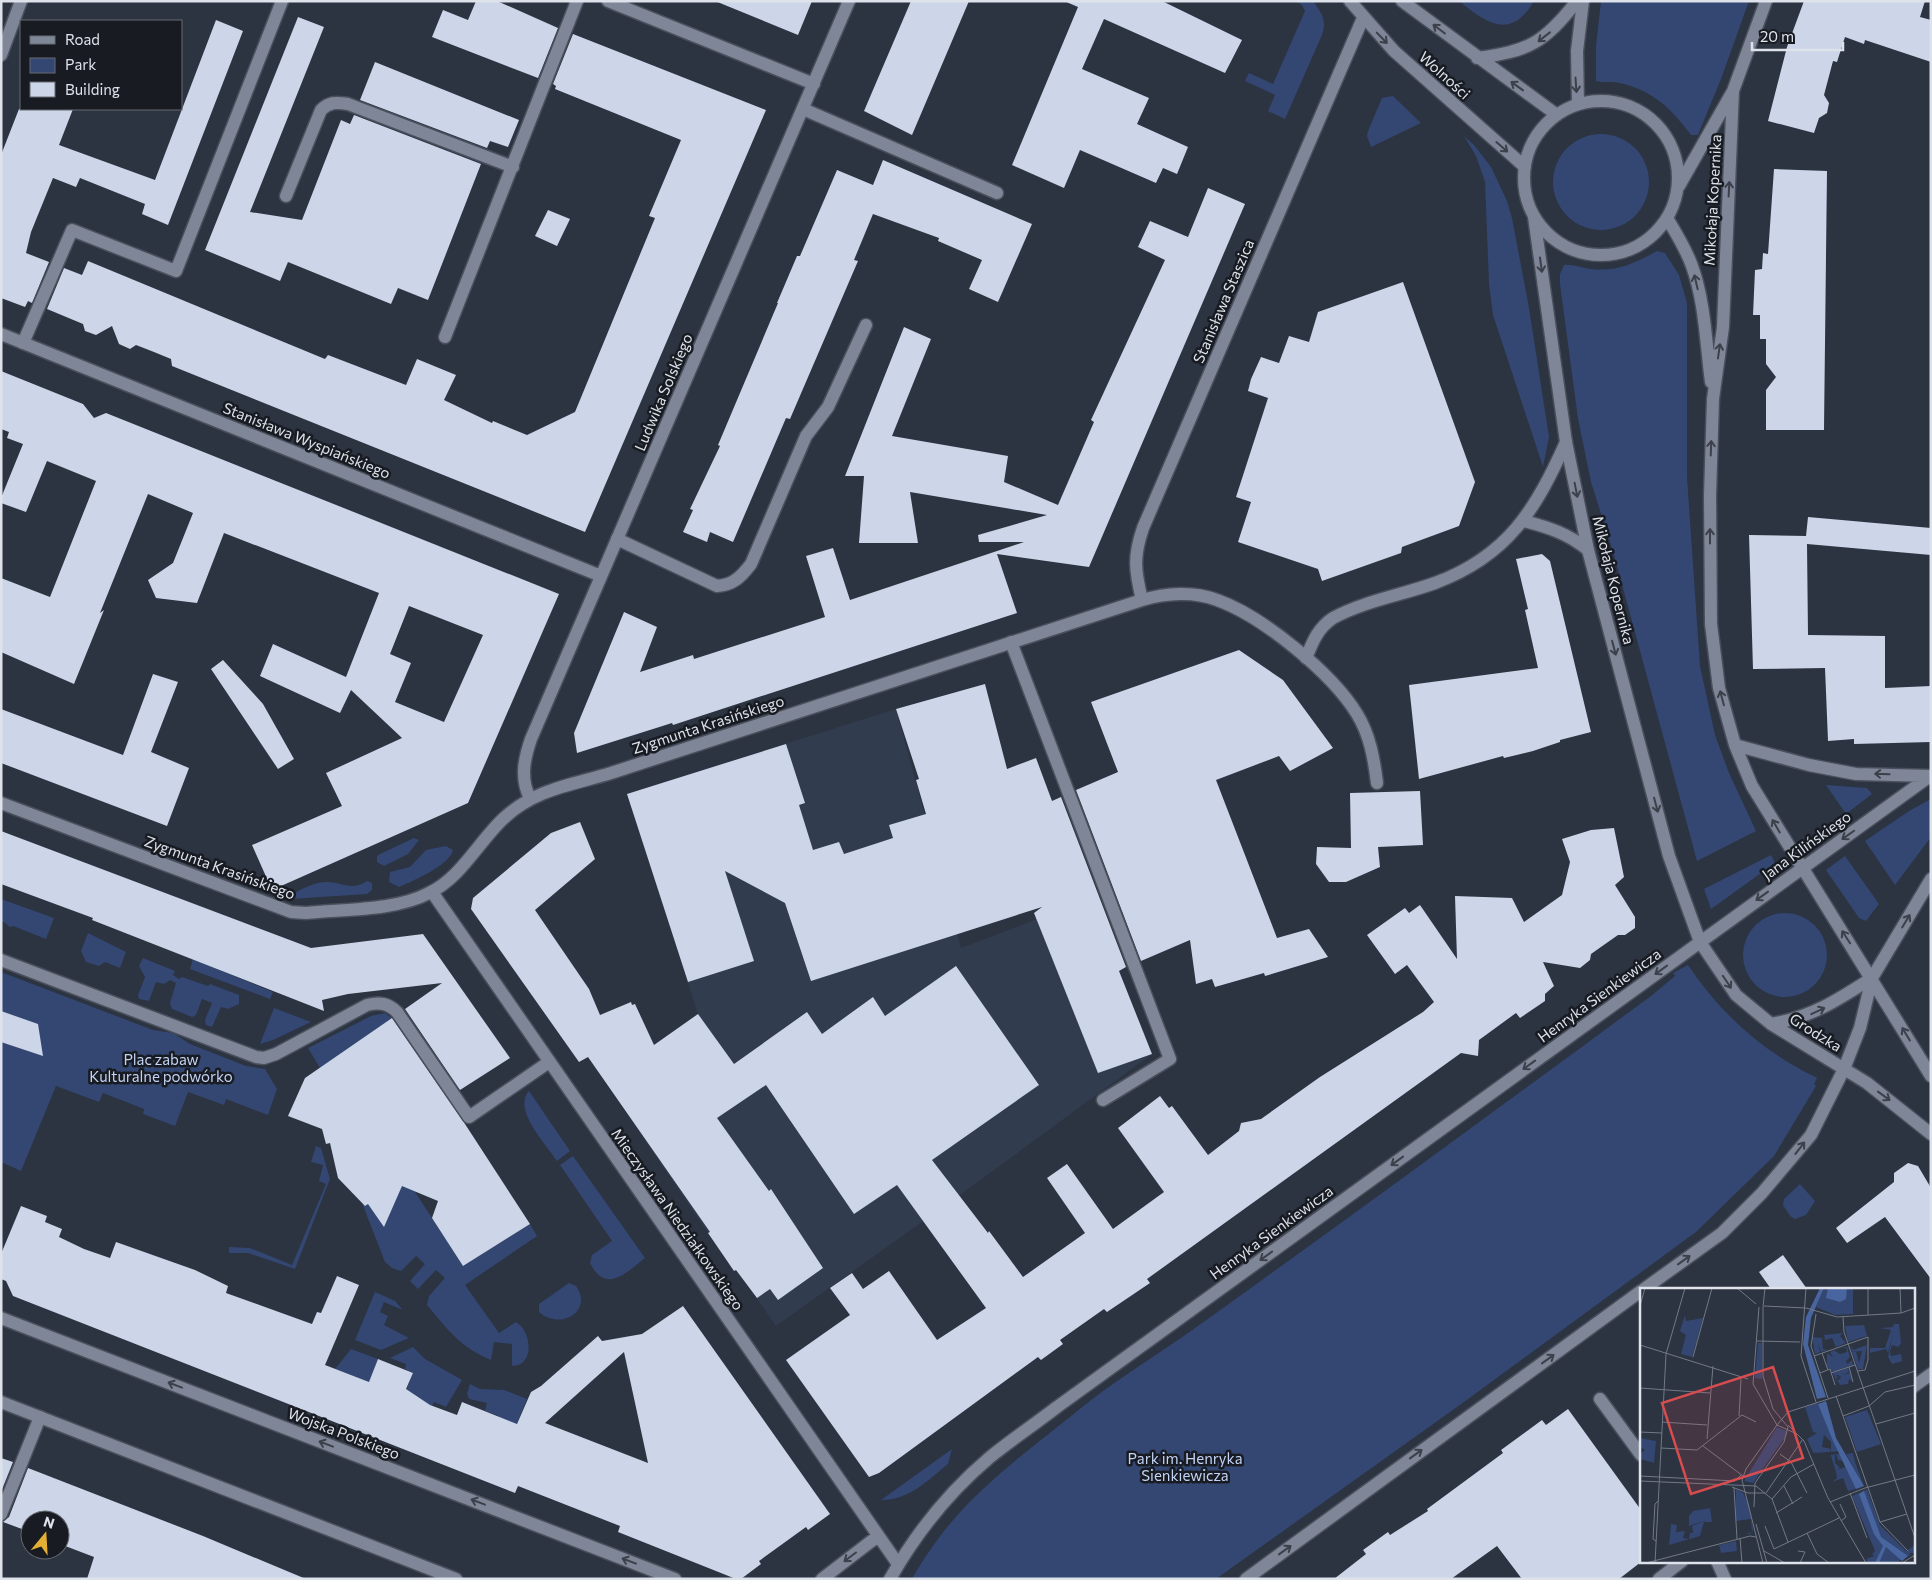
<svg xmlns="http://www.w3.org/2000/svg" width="1932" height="1580" font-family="Commissioner,sans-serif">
<rect width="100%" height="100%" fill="#2c3341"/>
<path fill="#323c4f" d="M896,709L961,948L1063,909L1125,1063L1152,1054L960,1195L776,1326L737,1270L734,1271L604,1080L698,1014L627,794Z"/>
<path fill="#334772" d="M1295,1H1313C1322,13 1327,21 1322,35L1285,119L1268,111L1275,95L1245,81L1249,73L1273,84L1305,11L1302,5Z
M1459,1H1534C1511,41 1486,23 1459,1Z
M1601,1H1749L1721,79L1698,135H1691C1672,109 1652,90 1620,83C1612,81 1604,83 1596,81V46Z
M1393,96L1421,123L1371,147L1367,136L1368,131L1382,98Z
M1553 182a48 48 0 1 1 96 0a48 48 0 1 1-96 0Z
M1464,136L1474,145L1491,167L1507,201L1512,218L1529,308L1549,437L1543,467L1493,315L1489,284L1485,182L1476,156Z
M1657,251L1665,253L1679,275L1687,303V477L1700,666L1715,735L1729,773L1756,831L1697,861L1614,555L1591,482L1578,419L1560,284V274L1564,265C1573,264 1582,268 1591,269C1617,272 1635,263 1657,251Z
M1826,785L1867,788L1872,794L1846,814Z
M1931,799V837L1895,885L1865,841L1909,811Z
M414,838L419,840L408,854L384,866L377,862V856L380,854Z
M446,846L453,850C450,865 413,881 399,887L389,882L390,872L410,867L426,850Z
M1771,855L1775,863L1711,909L1704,889Z
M1845,856L1879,904L1866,921L1859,918L1826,870Z
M367,881L372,883V890L367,894L290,899C292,894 296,892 302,889C309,886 317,882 325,882C340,881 352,892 367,881Z
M1,899L54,918L46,939L13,926L10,927L1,920Z
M1743 955a42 42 0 1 1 84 0a42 42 0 1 1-84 0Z
M88,933L126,952L120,968L105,962L99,966L86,962L81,951Z
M143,958L175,971L173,975L179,979L182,977L208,986L210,984L239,995V1004L228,1009L221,1007L212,1027L206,1025L205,1020L212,1003L202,999L196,1015L192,1017L172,1009L170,1003L176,983L170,980L164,984L156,982L149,1001L139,999L138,995L145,977L139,966Z
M193,959L273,992L270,999L190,969Z
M1688,965C1722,1015 1762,1051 1817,1078L1814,1084L1816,1086L1774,1156L1696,1232L1464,1402L1216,1579H912C949,1513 993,1478 1051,1432C1069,1418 1085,1404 1103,1391C1138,1366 1175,1343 1209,1318C1357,1212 1504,1104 1651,996L1675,976L1673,973Z
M1,972L153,1030L173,1033L190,1044L246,1066L265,1069L277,1089L268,1115L226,1099L224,1105L188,1092L175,1126L143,1114L144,1109L103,1093L99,1102L56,1086L21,1171L1,1162Z
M274,1008L311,1022L273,1040L260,1044Z
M385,1013L392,1018L320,1068L308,1048L371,1016Z
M529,1091L570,1151L557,1161C546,1144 512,1109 529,1091Z
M316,1146L321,1148L330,1179L295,1269L248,1253H229V1247L250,1248L292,1265L326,1184L319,1181L323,1165L311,1162Z
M573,1156L645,1258C627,1272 606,1295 590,1263L592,1255L612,1241L560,1165Z
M406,1178L463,1266L530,1224L537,1236L465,1285L499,1333L516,1322C532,1331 535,1366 512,1366V1344L494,1342L491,1360C460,1347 448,1330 427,1305L429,1296L445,1278L436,1270L418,1289L410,1281L425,1264L416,1256L401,1271L392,1268L385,1262L362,1203L365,1206Z
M1800,1184L1815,1201L1806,1215L1795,1219L1790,1216L1783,1205L1784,1199Z
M569,1283L576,1286C594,1311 560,1331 539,1312V1304Z
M375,1292L395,1301L403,1310L384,1302L380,1312L388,1316L384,1325L409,1338L381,1350L355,1340Z
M413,1347L425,1359L462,1380L446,1407L434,1402L432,1406L404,1396L413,1373L405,1369L406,1364L390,1358Z
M351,1349L378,1359L374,1369L384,1374L379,1386L335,1369Z
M470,1384L480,1389L504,1390L527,1399L514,1430L497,1423L499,1416L485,1411L487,1403L469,1399L467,1394Z
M952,1449L948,1464C928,1480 908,1501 881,1500Z"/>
<path fill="#ccd6e8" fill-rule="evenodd" d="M476,1H497L558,28L538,78L432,37L443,10L468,20Z
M715,1H812L798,35Z
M911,1H969L912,135L864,111Z
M1064,1H1162L1242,40L1225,73L1104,19L1082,69L1149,98L1137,124L1188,147L1177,174L1163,168L1156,183L1080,150L1064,188L1012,165L1078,7Z
M1804,1H1925L1920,17L1931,20V62L1865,40L1864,44L1845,37L1837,62L1833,61L1824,95L1829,103L1827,113L1819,118L1814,133L1768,121L1787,47Z
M298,17L324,27L250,212L302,220L341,120L350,124L354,115L481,164L428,300L398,288L391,304L288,262L280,281L205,250Z
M216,20L243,31L168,225L142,214L145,204L80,178L76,187L53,178L31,232L26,253L49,262L32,303L28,301L25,307L1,298V155L19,109H73L59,145L155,180Z
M573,34L766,110L585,532L172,366L171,359L154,352L136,345L130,349L119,344L112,326L96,335L85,331L83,324L47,309L64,268L82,275L88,261L325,359L328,355L406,385L417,359L456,375L444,400L492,423L493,421L527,435L575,412L655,218L649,216L681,140L555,89L556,86L553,84Z
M375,62L519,120L508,147L490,141L487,148L360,100Z
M883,160L1032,224L998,302L969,289L982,260L938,241L939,238L873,214L854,260L858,261L790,419L786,418L733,542L710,532L707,542L683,532L693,510L690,509L720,446L718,445L778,303H777L797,256H800L837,170L873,185Z
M1774,169L1827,171L1824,430H1766V390L1776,377L1766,364V339H1760V315H1753L1755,270L1762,269L1763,253L1768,254Z
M1208,188L1245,204L1089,567L997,554L1017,613L673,725L672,723L577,753L574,733L624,612L657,627L640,672L693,655L694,659L825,617L806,556L833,548L850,600L1024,542H979L978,535L1047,515L910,492L918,543H859L864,476H845L904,327L931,339L892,436L1008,456L1004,482L1058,505L1094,422L1091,420L1165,260L1138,247L1150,221L1188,237Z
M548,210L570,219L557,246L535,236Z
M1403,282L1475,482L1459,526L1402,547L1401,553L1322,581L1318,569L1238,542L1251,502L1236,497L1268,398L1248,391L1251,379L1261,357L1279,363L1289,336L1309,342L1318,312Z
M1,371L83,404L94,418L106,413L559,594L468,803L272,890L252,845L342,806L326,773L402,738L351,690L340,713L260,676L273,644L346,677L379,593L224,533L197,603L156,598L148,580L173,563L193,513L148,494L100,613L104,610L74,684L1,652V578L50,597L96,481L47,461L26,512L1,503V498L23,444L7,438L9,432L1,429ZM409,606L483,635L444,722L395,702L411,663L390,654Z
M1808,517L1931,528V555L1807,544L1808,635L1885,636V688L1931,686V742L1854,744V739L1828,741L1825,668L1753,669L1749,535L1806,536Z
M1542,554L1550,561L1591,732L1560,740V742L1533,751L1504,758L1503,756L1419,779L1409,685L1538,668L1525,610L1528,609L1516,559Z
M1239,650L1283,680L1333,748L1290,771L1279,756L1216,780L1277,938L1309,929L1328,957L1265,976L1264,973L1215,987L1212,979L1196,984L1190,940L1141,961L1076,790L1118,772L1091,702Z
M223,660L263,704L294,759L278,769L211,669Z
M153,674L178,682L151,752L189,768L167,826L1,763V709L123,755Z
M985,684L1007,769L1036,758L1052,801L1061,797L1126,967L1119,971L1152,1054L1098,1073L1034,913L1042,907L811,981L785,903L725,871L754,961L688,982L627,794L786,744L805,803L799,805L813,850L839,842L844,854L893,838L889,825L926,814L916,780L919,779L896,709Z
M1420,791L1423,845L1378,847L1380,867L1346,882H1329L1316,864L1317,847L1351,848L1350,793Z
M580,822L595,859L535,910L589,989L600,1015L631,1002L632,1005L635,1004L654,1045L698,1014L734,1064L807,1012L822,1034L873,997L885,1016L956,966L1039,1085L932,1160L988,1233L989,1231L1023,1277L1085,1233L1047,1178L1067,1164L1113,1229L1164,1192L1118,1128L1160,1096L1169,1108L1172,1106L1208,1155L1239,1131L1241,1123L1261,1119L1320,1077L1423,1012L1434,1002L1407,965L1395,974L1367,935L1405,908L1409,913L1420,905L1457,959L1455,896L1512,898L1524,922L1562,895L1570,862L1562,839L1591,830L1614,828L1624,877L1615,885L1635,917V928L1625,935H1618L1591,954L1590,960L1580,968L1543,962L1554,986L1545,994V1001L1520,1018L1516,1013L1479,1040L1478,1056L1461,1053L1147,1279L1150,1283L1107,1312L1104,1309L1060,1340L1063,1344L1041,1360L1038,1357L879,1473L869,1477L786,1360L850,1315L830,1288L852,1273L863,1289L889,1271L937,1340L986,1308L897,1185L854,1214L766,1085L717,1118L769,1191L771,1189L823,1268L778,1300L770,1289L757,1298L736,1270L734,1271L708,1233L710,1232L588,1057L579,1062L471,909L473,898L551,833Z
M1,831L311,948L423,934L510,1058L460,1090L405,1009L442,983L348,994L322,1000L324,1011L92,920L93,918L1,884Z
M1,1011L38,1024L43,1056L1,1042Z
M392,1018L465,1124L530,1224L463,1266L432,1218L438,1201L402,1186L384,1227L368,1204L365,1206L338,1178L330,1143L326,1144L322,1129L288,1116L305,1078Z
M1908,1163L1918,1166L1931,1188V1279L1885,1217L1847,1243L1836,1228L1894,1182V1173Z
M21,1206L47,1216L45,1222L62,1229L59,1237L84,1249L110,1258L116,1242L195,1270L228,1286L226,1293L312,1324L317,1312L321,1313L337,1276L359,1285L325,1365L369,1382L378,1359L413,1373L406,1389L430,1405L457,1415L462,1402L517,1424L531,1392L541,1386L598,1336L602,1341L642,1334L683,1306L830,1514L808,1530L806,1527L759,1561L761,1564L741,1579H736L618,1532L620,1526L518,1486L515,1493L13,1296L6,1281L1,1279V1254ZM624,1352L648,1463L545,1423Z
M1783,1255L1807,1289H1771L1759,1272Z
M1568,1409L1641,1510V1562L1619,1579H1522L1497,1546L1451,1579H1334L1366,1554L1363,1550L1388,1532L1390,1535L1428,1511L1427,1509L1503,1453L1501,1450L1542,1420L1546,1425Z
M1,1458L13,1462L1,1492Z
M28,1468L203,1536L306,1579H87L94,1557L60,1544V1520H30V1532L3,1522L9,1517Z"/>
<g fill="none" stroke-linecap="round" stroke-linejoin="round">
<g stroke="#494f5b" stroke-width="15">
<path id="lane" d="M803,109L997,193
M286,196L321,110C329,102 336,102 348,104L513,167
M445,337L577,1
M23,343L72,230L176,271L282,1
M1524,521C1548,527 1569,534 1588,550
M617,539L717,586C733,585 741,577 751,564L806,436L828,407L866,325
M1011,642L1170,1059L1103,1100
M1306,658C1313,641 1318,628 1333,618C1364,601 1402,595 1435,583C1508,556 1536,509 1566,442
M1,960L256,1057L264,1058L276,1054L367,1005C379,1002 388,1003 397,1012L469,1117L549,1062
M1,1514L40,1417"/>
</g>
<g stroke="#494f5b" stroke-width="15">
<path id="street" d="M608,1L814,84
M1,55L21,1
M1,334L601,576
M1142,600C1135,571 1133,557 1143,528L1363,18
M530,798C520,779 524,759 531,739L849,1
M1,803L291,912L306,913C345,909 395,911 429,893C461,878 479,841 504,818C535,789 572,785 611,773L1142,600C1166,593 1194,591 1217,600C1262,616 1332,673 1357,714C1370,735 1374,759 1377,783
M432,892L898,1564
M1,1318L675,1579
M1913,1387L1931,1374
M1600,1399L1641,1455
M1717,1561L1725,1579
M822,1579L878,1536
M1659,1579L1682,1561"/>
</g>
<g stroke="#494f5b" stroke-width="15">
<path id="secondary" d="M1350,1L1394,51L1525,167
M1402,1L1557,115
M1477,58C1529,51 1544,43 1577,1
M1733,91L1723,327L1713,399L1710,496L1711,624L1719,688L1735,745L1752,786L1931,1076
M1524 178a77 77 0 1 1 154 0a77 77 0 1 1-154 0Z
M1578,104L1577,51L1583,1
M1679,186L1733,91L1766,1
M1534,217L1566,442L1588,550L1669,856L1700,942L1736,995L1771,1024L1867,1083L1931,1134
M1667,218C1676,233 1686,249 1692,266C1705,302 1706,344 1711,382
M1735,745L1809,765L1856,774L1931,776
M1771,1024C1812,1017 1838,1000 1872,978
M1644,1289L1722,1233L1762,1193L1811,1135L1844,1069L1860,1028L1872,978L1931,879
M1,1402L456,1579
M890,1579C916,1533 949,1492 989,1458C1011,1440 1035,1424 1057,1407L1930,776
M1246,1579L1641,1291"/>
</g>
<use href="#lane" stroke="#7e8697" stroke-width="12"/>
<use href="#street" stroke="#7e8697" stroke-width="12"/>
<use href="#secondary" stroke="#7e8697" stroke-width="12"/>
</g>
<defs><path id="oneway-shaft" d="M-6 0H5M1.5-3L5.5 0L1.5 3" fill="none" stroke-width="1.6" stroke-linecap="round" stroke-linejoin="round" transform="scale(1.25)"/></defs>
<g stroke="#3c404a">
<use href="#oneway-shaft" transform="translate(1439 29) rotate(-143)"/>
<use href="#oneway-shaft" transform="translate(1544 37) rotate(142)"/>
<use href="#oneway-shaft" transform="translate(1382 38) rotate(46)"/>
<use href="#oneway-shaft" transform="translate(1576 85) rotate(86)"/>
<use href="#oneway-shaft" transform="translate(1517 86) rotate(-144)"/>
<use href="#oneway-shaft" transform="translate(1502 147) rotate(41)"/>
<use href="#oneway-shaft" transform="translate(1729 189) rotate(-87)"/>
<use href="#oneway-shaft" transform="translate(1541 265) rotate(82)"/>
<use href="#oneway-shaft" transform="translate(1696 282) rotate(-103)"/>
<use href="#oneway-shaft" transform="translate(1719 351) rotate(-82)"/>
<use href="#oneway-shaft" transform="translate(1711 448) rotate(-88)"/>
<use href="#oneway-shaft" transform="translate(1576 490) rotate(79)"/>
<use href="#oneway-shaft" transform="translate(1710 536) rotate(-90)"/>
<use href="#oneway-shaft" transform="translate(1614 648) rotate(75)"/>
<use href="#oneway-shaft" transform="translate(1722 698) rotate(-105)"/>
<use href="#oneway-shaft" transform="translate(1882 774) rotate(-178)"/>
<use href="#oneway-shaft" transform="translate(1656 805) rotate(75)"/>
<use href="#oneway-shaft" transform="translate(1776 826) rotate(-120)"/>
<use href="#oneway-shaft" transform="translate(1848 835) rotate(145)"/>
<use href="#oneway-shaft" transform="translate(1762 896) rotate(144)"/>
<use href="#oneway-shaft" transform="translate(1906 921) rotate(-59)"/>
<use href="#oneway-shaft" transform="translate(1846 937) rotate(-123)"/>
<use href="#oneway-shaft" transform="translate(1661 970) rotate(144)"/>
<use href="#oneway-shaft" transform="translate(1727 982) rotate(56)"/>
<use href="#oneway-shaft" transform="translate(1818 1011) rotate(-25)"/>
<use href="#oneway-shaft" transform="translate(1906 1034) rotate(-121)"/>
<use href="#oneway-shaft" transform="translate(1529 1065) rotate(144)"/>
<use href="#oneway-shaft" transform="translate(1884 1096) rotate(36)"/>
<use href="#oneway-shaft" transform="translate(1800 1148) rotate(-52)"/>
<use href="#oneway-shaft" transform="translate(1397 1161) rotate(144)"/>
<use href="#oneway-shaft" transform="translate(1266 1256) rotate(144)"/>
<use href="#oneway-shaft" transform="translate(1684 1260) rotate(-36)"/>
<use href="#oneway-shaft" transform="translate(1548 1359) rotate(-36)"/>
<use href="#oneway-shaft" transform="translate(175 1385) rotate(-159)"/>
<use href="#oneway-shaft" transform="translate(326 1444) rotate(-159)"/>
<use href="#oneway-shaft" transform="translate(1416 1454) rotate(-36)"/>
<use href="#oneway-shaft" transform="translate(478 1502) rotate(-159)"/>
<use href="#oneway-shaft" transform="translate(1285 1550) rotate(-36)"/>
<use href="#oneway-shaft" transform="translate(850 1557) rotate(143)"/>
<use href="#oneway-shaft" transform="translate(629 1561) rotate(-159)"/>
</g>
<g text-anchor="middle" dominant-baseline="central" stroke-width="5" stroke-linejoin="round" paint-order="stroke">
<g font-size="15" fill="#dde2eb" stroke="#181b21">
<text transform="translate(1445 75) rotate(42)">Wolności</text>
<text transform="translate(1712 200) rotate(-87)">Mikołaja Kopernika</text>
<text transform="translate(1223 301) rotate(-67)">Stanisława Staszica</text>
<text transform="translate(663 392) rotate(-67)">Ludwika Solskiego</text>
<text transform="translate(307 440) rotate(22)">Stanisława Wyspiańskiego</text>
<text transform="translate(1614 580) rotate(76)">Mikołaja Kopernika</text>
<text transform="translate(708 724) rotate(-18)">Zygmunta Krasińskiego</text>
<text transform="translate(1806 845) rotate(-36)">Jana Kilińskiego</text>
<text transform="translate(220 867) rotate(20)">Zygmunta Krasińskiego</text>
<text transform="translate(1599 995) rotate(-36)">Henryka Sienkiewicza</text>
<text transform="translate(1816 1032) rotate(32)">Grodzka</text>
<text transform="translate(678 1219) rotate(55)">Mieczysława Niedziałkowskiego</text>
<text transform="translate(1271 1232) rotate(-36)">Henryka Sienkiewicza</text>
<text transform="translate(344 1433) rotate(21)">Wojska Polskiego</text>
</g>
<g font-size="15" fill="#c2d3f5" stroke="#181b21">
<text x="161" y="1059">Plac zabaw<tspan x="161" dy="17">Kulturalne podwórko</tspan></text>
<text x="1185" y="1458">Park im. Henryka<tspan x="1185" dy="17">Sienkiewicza</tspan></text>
</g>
</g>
<g transform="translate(1640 1288)">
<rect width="275" height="275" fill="#2c3341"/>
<path d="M184,0H213V26L195,27L176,19ZM45,27L46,33L63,30L52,69L41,66L46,47L40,43ZM254,36H259L261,55L258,59L252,57L250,64L251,68L261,66L262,73L252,76L248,69L253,45L248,65L246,61L230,65V60H245L251,42L240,40L253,39ZM224,37L227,48L208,54L205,38ZM203,45L200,48L206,55L196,59L192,50L185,52L184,47ZM172,49L182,50L183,61L188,62L181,64L178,55L180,64L175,66ZM118,55H122V91L115,90ZM211,56L213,62L227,57L223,81H218L212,64H216L219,75L222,63L212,64ZM207,59L210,69L206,73L207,76L212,72L213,77L193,84L187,78V65L193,69L190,64L199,61L195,63L200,66L207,64L206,60H199ZM208,80L209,84L202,87L210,85L212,93L209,91L208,96L200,97L197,92L200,91L201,89L198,87L195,88L200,89L196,90L197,96L193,85ZM177,115L182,120L199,163L191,164V154L184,147L182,159L191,161L190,164L173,165L172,162L167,151L177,145L173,144L165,119ZM227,122L241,156L217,164L205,129ZM137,139L147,143L146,148L113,195L104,193ZM0,150L16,153L14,175L0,171V160L1,165L5,162L0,159ZM213,165L215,174L224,198L206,166ZM195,166V175L200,180L197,182L205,179L204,173L198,172L196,166H200L208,178L216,201L208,203L203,190L192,194L197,190L196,184L191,168L186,169ZM96,201L103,205L109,216L113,241L112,244L110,246H106L112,244L111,231L96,233ZM227,201L240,237L266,263L275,257L274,265H269L271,267L261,270L258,275H228L226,271L234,268L232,266L235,263L212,208ZM70,220L72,234H64L60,248L29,257L31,236L37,237L36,244L45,243L43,250L49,251L50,245H53L52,238L67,232L49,238V228L53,223ZM96,253L97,263L81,265L79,257Z" fill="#334772"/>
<path d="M180,0H184L171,30L168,57L186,109L177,111L163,56L166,29ZM188,0H207L206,11L200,14L186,10ZM186,113L196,150L224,198L216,201L193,153L178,116ZM224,203L241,249L268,268L262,273L246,259L239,275H235L243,258L234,246L219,206Z" fill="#49659f"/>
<path fill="none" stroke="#737985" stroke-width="1" d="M97,0L116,16M166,0L161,68L176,114M260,0L261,25M0,18L5,0M124,18L166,20L197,29L261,25L275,20M119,19L113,96L137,137L106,181L102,192L123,275M123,19L125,0M176,26L171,58L188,110M228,27V0M203,29L204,44L275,250M117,53L160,54M0,57L108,91M182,65L188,82M174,68L228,49V72L225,82L217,83M53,69L72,0M209,79L213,94M180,85L190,81L195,97M191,85L215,77M0,100L70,105M196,108L240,234L268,263M99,128L101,91M203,128L229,118L245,104L275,97M22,134L67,137M236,136L275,125M148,137L164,153L188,210L226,275M0,144L22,145M157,146L137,137L148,124L275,83M67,151L73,78M63,158L103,188M21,160L57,162L102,127L116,134M140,166L151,174L167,205M0,188L95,193L101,187M0,193L116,198L132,211L148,254M144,198L153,216M92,199L108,205H125M94,200L97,251M126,205L163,151M210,205L227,250M132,211L151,189L174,176M190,214L225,200L275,187M200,216L206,229L201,233M114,219L115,195L144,154L148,139L133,121L123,88V19M136,225L162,209M240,234L267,226M116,236L127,275M125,238L134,261L199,230M167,245L177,266L189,275M100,250L102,275M16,253L13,251L15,216L18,213M124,263L145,275M158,263L165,264L160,275M6,275L110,248L116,249M15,275L26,66L45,0M262,275L275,267"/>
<path fill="#d74d4f" fill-opacity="0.15" stroke="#d74d4f" stroke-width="2.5" d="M133,79L163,170L51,206L22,115Z"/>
<rect width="275" height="275" fill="none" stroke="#dde2eb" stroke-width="2.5"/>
</g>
<rect width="1932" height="1580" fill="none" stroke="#dde2eb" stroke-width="5"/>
<rect x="20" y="20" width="162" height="90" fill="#181b21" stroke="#676b72"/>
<rect x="30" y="36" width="25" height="8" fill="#7e8697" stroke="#676b72"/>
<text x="65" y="45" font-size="15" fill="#dde2eb">Road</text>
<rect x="30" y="58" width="25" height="15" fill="#334772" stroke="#676b72"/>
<text x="65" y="70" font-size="15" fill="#dde2eb">Park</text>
<rect x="30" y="82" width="25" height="15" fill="#ccd6e8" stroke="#676b72"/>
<text x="65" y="95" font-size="15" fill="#dde2eb">Building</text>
<g transform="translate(45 1535) rotate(18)"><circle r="24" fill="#181b21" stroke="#676b72"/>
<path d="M0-4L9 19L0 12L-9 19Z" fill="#e3ae34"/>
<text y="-8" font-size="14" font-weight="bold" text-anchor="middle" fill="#dde2eb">N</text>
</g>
<path d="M1752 42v8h91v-8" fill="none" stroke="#dde2eb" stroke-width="2.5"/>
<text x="1760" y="42" font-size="15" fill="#dde2eb" stroke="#181b21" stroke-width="4" paint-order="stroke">20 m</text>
</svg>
